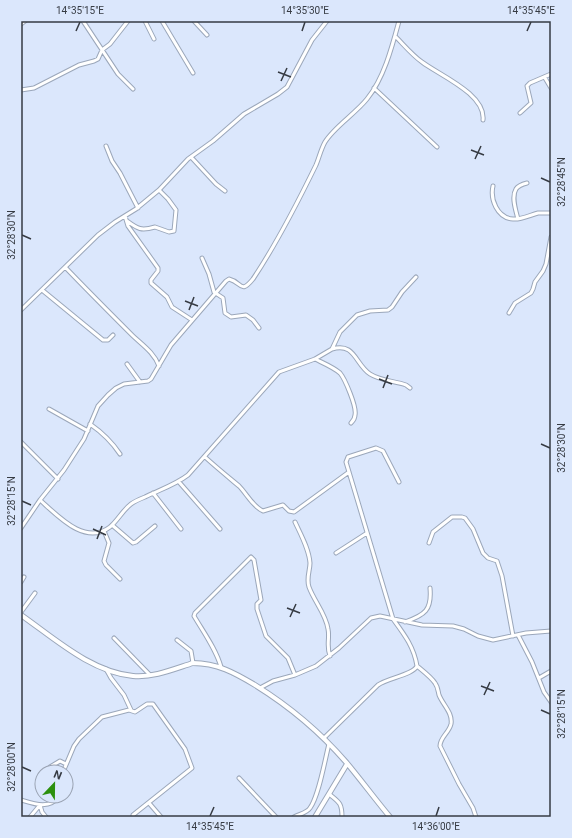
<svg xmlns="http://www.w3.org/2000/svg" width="572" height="838" font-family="Roboto,sans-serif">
<rect width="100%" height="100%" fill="#dbe7fc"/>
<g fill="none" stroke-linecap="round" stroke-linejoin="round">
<g stroke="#9ba7ba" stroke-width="5">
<path id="street" d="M83,21L118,74L133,89
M145,21L154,39
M162,21L193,73
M194,21L207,35
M21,24L25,21
M395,36C404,45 412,55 422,62C439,75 486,94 483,120
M545,78L551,88
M374,88L437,147
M21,90L34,88L79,65L94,61L98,59L102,50L110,44L128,21
M520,113L531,103L527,86L530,83L551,74
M106,146L112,161L120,173L138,208
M191,157L216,184L225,191
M493,186C490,199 497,218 513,219C521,220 530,215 538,213C542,213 547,213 551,213
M125,216L128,226L158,268V271L151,280V283L167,297L172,307L192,320
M518,219C516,211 511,197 516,189C518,186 523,184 527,183
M127,221C138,229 141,231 155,227L169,232L174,231L176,210L168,199L159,190
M202,258L209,274L214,292L223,298L225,313L231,317L246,315L253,320L259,328
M65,267C87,290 109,312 131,334C141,344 154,352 159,366
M42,290L103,340H108L113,335
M21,310L98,235L115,222L136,209L159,190L188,159L213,141L244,114L278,94L287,87L312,40L327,21
M509,313L515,303L531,293L533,289L535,282L543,271L546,264L551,237
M332,349C355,342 355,364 370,374C381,381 395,381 406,385L410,388
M315,359C323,363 333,367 340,373C345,379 357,407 355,415C355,418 353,421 351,423
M127,364L140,382
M49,409L88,431
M90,424C103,433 112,442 120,454
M21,442L58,479
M205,457C216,467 227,476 239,486C247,494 252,506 263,511L283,505L289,511L294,512L349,472
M179,482L220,529
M153,493L181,529
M40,500C58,516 85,546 110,527C118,520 123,510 131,504C135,501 140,499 145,497C159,490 175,485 188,475L279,372L315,359L332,349L340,332L357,315L370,311L388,310L392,307L402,292L416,277
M295,522C301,535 309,549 310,563C310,571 306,578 309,587C314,601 326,614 328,629C330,638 326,646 330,656
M112,525L133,543L136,542L155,526
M21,528L40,500L64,470L84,439L98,406L108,395L116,388L124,384L148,381L151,379L171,345L226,281L229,279C242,282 240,295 253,279C277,243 297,204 316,165C319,158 321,149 325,142C334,127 355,114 367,99C384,78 392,47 399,21
M104,531L109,543L104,561L106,565L120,579
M429,543L433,532L452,517H462L465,518L473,529L483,553L488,558L497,561L502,576L513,636
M336,553L367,533
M21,582L24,577
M21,612L35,593
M405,622C425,615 432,610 430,588
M518,635L532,662L544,692L551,702
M114,638L150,675
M177,640L191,651L193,663
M417,666C423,671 431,677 435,683C438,687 438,691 439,695C443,705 453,713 451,724C449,733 440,737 440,746L459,784L473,808L476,817
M221,667C216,649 204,633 194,616L195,613L251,557L254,560L261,600L257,604V609L266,636L288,658L295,675
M106,669L111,678L124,695L131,710
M539,678L551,671
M260,688L273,681L295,675L316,666L339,648L371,618L380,616L422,625L453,626L464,629L478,636L493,640L526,633L551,631
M324,738L378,685C387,678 413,675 417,666C414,647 404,634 393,619L346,462L348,457L376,448L383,451L399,482
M50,767L60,761L66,764
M63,772L74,746L79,739L102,717L129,710L135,712L147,704H153L185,749L192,768L133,815V817
M239,778L276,817
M329,794C339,802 342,803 342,817
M21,800C34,804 50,810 59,796
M149,803L161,817
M40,805L42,812L46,817
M30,817L40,805
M294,817C299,814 307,813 310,808C319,796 325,759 329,744"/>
</g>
<g stroke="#9ba7ba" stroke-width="6">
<path id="secondary" d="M21,615C54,638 91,672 133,676C153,678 174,669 193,663C217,663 235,673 255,685C289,706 320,732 346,762C361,780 375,799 390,817
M315,817L347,764"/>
</g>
<use href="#street" stroke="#fff" stroke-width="3"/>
<use href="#secondary" stroke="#fff" stroke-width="4"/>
</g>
<path fill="none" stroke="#363b43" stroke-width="1.5" d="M76,31L80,22M302,31L305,22M527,31L531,22M278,72L291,77M281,81L287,68M471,150L484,155M475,159L481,146M541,178L550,182M22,235L31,239M185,301L198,306M189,310L194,297M379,379L392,384M383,388L388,375M541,444L550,448M22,501L31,505M93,529L106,535M97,539L102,526M287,608L300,613M290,617L296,604M481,686L494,691M484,695L490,682M541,710L550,714M22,767L31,771M210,816L214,807M436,816L439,807"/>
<rect width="572" height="838" fill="none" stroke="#dbe7fc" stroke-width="44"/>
<g transform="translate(54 784) rotate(22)"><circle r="19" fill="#dbe7fc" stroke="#99a2b2"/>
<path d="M0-3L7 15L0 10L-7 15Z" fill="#2c900d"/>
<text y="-6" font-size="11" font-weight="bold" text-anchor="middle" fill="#363b43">N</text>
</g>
<rect x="22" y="22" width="528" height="794" fill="none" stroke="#363b43" stroke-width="1.5"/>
<g font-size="10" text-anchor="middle" fill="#363b43">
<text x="80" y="14">14°35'15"E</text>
<text x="305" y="14">14°35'30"E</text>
<text x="531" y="14">14°35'45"E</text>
<text transform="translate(561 182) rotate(-90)" y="4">32°28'45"N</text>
<text transform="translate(11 235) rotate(-90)" y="4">32°28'30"N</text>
<text transform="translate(561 448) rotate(-90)" y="4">32°28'30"N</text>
<text transform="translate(11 501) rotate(-90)" y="4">32°28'15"N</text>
<text transform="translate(561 714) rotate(-90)" y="4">32°28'15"N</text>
<text transform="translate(11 767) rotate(-90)" y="4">32°28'00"N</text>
<text x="210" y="830">14°35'45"E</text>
<text x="436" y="830">14°36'00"E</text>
</g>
</svg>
